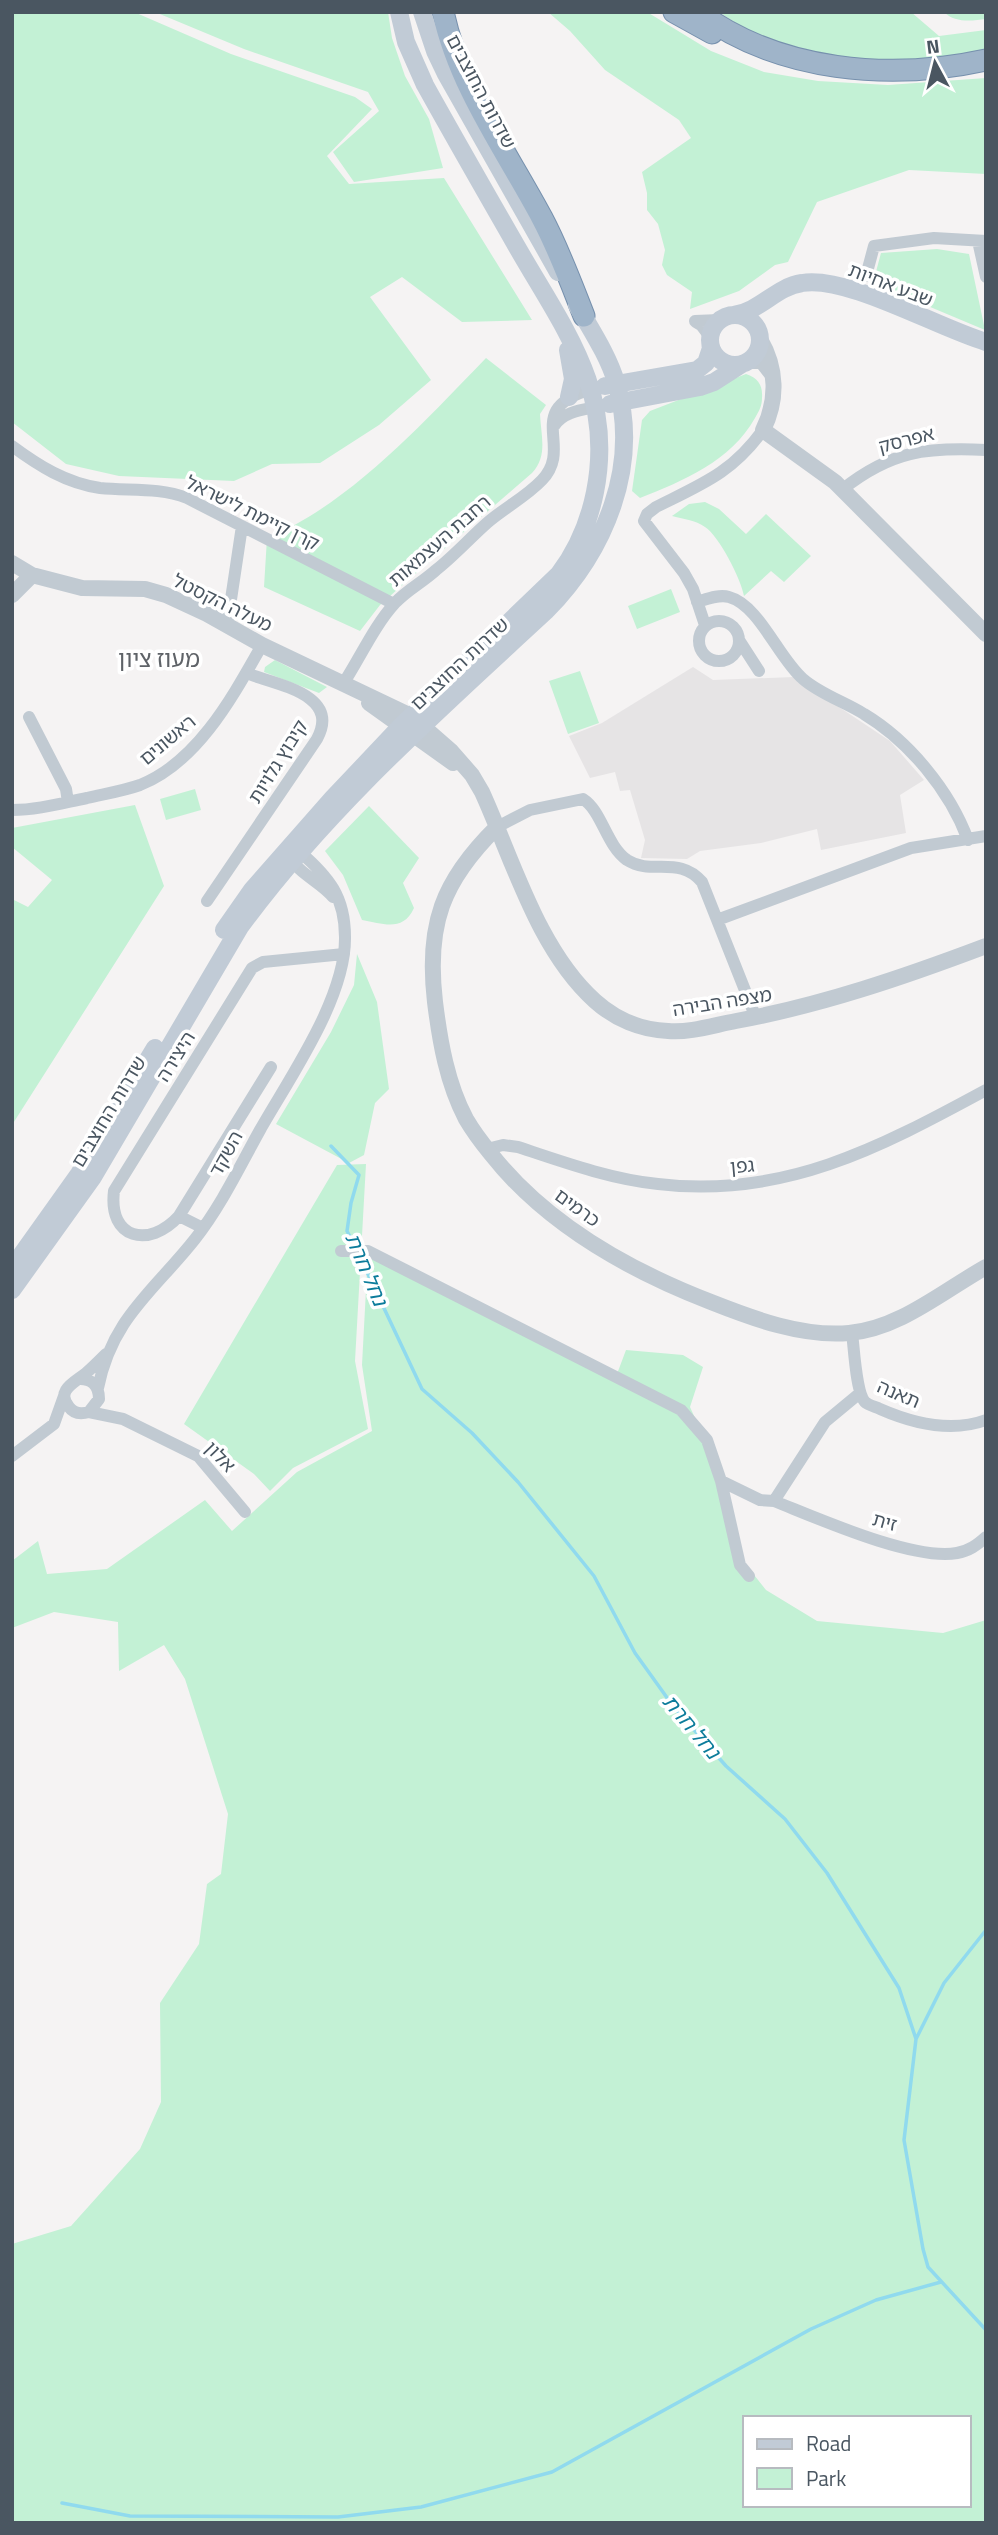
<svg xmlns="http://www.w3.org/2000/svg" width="998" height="2535" font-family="'Titillium Web','Noto Sans Hebrew',sans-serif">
<rect width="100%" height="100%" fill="#f5f3f3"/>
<path fill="#e6e4e5" d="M693,667L713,680L794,677L890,741L924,780L900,795L906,833L821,850L817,829L761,843L700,851L687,859L641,858L645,840L630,790L620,791L615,772L590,778L569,736L602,723Z"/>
<path fill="#c3f1d5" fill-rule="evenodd" d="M12,12H134L231,54L355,97L372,109L327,156L349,184L444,178L532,320L462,322L402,277L370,297L431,380L379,425L320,463L272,464L234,481L119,476L66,464L12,422Z
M155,12H388L392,38L405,76L429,119L443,168L354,182L333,152L379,111L368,92L244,49Z
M548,12H647L711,51L764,72L818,81L888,85L986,78V174L909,170L817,202L788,262L775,265L739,291L690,309L692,292L667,275L662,265L665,250L658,224L647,210V193L642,172L691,138L679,120L605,70L570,31Z
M719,12H911L939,36L986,30V51L925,61L844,59L792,49L754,35Z
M944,12H986V19C971,21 955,23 944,12Z
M937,249L969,254L985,330L873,283L881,253Z
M486,358L546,405L540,414C541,436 548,456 532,473L399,588L380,605L360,631L264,587L267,538C349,505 425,421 486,358Z
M746,374C758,378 763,385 762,398C762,406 759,411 755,418C731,461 683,481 640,498L632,491L642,420L650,411Z
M705,502L719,509L746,534L766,514L811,556L784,582L771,571L744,596C741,579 719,536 705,527C696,520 682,519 672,516L689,504Z
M671,589L680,612L637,629L628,606Z
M275,660L327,687L319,693L264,672L265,667Z
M580,671L599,723L568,734L549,681Z
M195,789L201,810L166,820L160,799Z
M135,805L164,886L12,1125V899L28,907L52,880L12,847V828Z
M369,806L419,858L403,883L414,908C403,932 384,924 362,920L343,875L325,851Z
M357,954L377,1002L389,1089L375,1103L364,1155L349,1163L276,1124L331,1032L354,985Z
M366,1164L355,1361L368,1429L293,1468L270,1491L254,1474L184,1424L337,1165Z
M368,1252L617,1374L626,1350L683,1355L703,1367L690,1407L699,1427L739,1556L766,1590L817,1621L943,1633L986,1620V2523H12V2244L71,2226L140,2149L161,2102L160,2003L199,1944L207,1884L221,1874L228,1814L185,1679L164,1645L119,1671L118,1622L54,1612L12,1628V1561L38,1541L47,1574L107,1569L205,1500L232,1531L297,1472L372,1431L362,1365ZM744,2418H968V2505H744Z"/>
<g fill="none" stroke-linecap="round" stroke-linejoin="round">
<path stroke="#90daee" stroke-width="3.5" d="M331,1146L359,1175L351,1203L347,1231L356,1248
M359,1255L422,1389L472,1433L518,1482L594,1576L635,1653L673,1706L726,1766L785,1819L827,1873L899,1988L916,2039L904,2140L923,2249L928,2267L986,2330
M916,2039L944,1983L986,1930
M62,2503L130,2516L338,2517L421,2507L552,2472L811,2329L876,2300L941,2282"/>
<g stroke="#7690ad" stroke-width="23">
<path id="trunk" d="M443,12C459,87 507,152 542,218C559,250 571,283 584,316
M674,12L712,33
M698,12C779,72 890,81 986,60"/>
</g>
<path stroke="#c1cad2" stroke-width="12" d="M978,241L986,277
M866,276L874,246L934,238L986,241
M695,321L720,320
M696,322L701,325L710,337
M554,426C563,412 581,410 596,407
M12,446C39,466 66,483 100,488C129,491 159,487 187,498L394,604
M843,489C891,451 926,447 986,450
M697,602C707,599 719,594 729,597C759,605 779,659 803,679C820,694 845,702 864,714C909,741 950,791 968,840
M699 641a20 20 0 1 1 40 0a20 20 0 1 1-40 0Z
M705,625L693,589L684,573L644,521L647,514L656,507C702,484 732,473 763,430
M227,626L242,526
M739,640L759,671
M343,684C360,658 374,626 395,603C407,590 423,582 436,570C454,556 470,538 487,523C504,508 526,497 542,480C575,446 521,409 592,389
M29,717L66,789L68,802
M12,810C38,810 62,803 87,798C104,794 123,791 140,785C198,762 233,696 262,645
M497,827L530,810L583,799C602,811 606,845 627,860C652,876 679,855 702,882L756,1018
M289,855C297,873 321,882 333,897
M207,901L317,739C341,694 277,685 246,673
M717,920L911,848L986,836
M271,1067L179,1216C149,1249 108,1239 114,1191L252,968L263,962L344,954
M487,1149L503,1145L518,1147C563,1162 610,1179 658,1184C783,1199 879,1148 986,1090
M179,1216L203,1228
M341,1251H368L681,1410L707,1440L721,1481L740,1565L749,1576
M852,1333C854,1347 856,1393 865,1402C868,1405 876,1407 880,1409C912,1423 951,1433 986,1420
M78,1379C91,1378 99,1385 99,1399L89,1412C82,1414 74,1414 69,1407C55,1391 75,1382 85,1374C92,1368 99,1361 106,1354
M98,1388C112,1318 154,1291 195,1239C221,1206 240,1166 260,1130C290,1077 346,998 345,937C345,897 329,877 300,852L294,851
M860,1393L825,1422L774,1501C817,1518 913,1561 957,1553C969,1551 977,1545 986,1537
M89,1412L123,1419L198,1456L245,1512
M12,1456L54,1424L64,1396
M721,1481L760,1500L774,1501"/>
<path stroke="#c1cad2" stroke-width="16" d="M760,339C777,368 778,400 763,430L835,482L986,634
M749,361H762L772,374
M12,563L32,575L82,588L145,589L166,595L207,614L262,645L411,716L451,751L472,775L482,792C513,860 538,950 595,1001C615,1019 641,1030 668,1031C690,1033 714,1025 736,1021C822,1005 904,977 986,946
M12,595L32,575
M369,703L453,763
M497,827C442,881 426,925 435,1002C440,1042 447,1083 466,1119C473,1131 482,1143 491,1154C547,1225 628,1270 711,1302C754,1319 802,1337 849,1333C899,1329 943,1291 986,1267"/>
<path stroke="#c1cbd6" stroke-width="18" d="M422,12L435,51L446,74L558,272
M734,315C760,311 776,287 802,283C847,275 938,328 986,342
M710 340a25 25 0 1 1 50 0a25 25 0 1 1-50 0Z
M568,350L573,379L569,397
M605,386L697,370L706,363L711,348
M610,404L700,387L714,382L742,364
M224,930L252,890L332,799L401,726L559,574C577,550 589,522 595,492C615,392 564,329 517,247C486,193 455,139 425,85L406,42L399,12
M12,1268L79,1174L155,1048
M12,1290L93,1177L240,927C327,808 438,711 546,611C605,551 641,466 616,382C608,355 591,330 577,305"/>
<use href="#trunk" stroke="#9fb4c9" stroke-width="21"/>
</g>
<g text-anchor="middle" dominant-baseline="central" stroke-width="7" stroke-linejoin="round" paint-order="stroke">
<g font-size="19" fill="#4a5661" stroke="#fff">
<text transform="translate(482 91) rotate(62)">שדרות החוצבים</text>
<text transform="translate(891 284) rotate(21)">שבע אחיות</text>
<text transform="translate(906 439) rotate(-14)">אפרסק</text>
<text transform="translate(253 512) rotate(26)">קרן קיימת לישראל</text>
<text transform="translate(439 540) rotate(-41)">רחבת העצמאות</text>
<text transform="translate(223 602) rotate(26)">מעלה הקסטל</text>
<text transform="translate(459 663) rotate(-43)">שדרות החוצבים</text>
<text transform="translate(167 739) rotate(-40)">ראשונים</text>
<text transform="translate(277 761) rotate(-58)">קיבוץ גלויות</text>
<text transform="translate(722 1001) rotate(-9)">מצפה הבירה</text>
<text transform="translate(175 1056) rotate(-58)">היצירה</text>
<text transform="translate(108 1111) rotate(-59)">שדרות החוצבים</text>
<text transform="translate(225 1153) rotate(-61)">השקד</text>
<text transform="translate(742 1165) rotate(-5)">גפן</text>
<text transform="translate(578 1207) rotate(36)">כרמים</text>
<text transform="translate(899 1393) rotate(23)">תאנה</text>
<text transform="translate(221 1456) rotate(46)">אלון</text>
<text transform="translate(885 1521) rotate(16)">זית</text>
</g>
<g font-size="21" font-style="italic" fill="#0c7c9b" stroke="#fff">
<text transform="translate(367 1269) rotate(67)">נחל חרת</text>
<text transform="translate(692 1726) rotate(50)">נחל חרת</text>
</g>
<g font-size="23" fill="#5f6368" stroke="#fff">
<text x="159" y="658">מעוז ציון</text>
</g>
</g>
<rect width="998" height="2535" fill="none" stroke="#4a5661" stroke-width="28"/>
<rect x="743" y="2416" width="228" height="91" fill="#ffffff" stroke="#b7bbc0" stroke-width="2"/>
<rect x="757" y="2439" width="35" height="10" fill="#c1cbd6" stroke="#b7bbc0" stroke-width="2"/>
<text x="806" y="2451" font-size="21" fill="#4a5661">Road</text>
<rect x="757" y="2468" width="35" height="21" fill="#c3f1d5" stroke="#b7bbc0" stroke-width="2"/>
<text x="806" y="2486" font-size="21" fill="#4a5661">Park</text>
<g transform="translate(935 63) rotate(353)" stroke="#ffffff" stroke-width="5" paint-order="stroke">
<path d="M0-5L12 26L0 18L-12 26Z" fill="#4a5661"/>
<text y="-10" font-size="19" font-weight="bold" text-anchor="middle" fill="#4a5661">N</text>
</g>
</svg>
